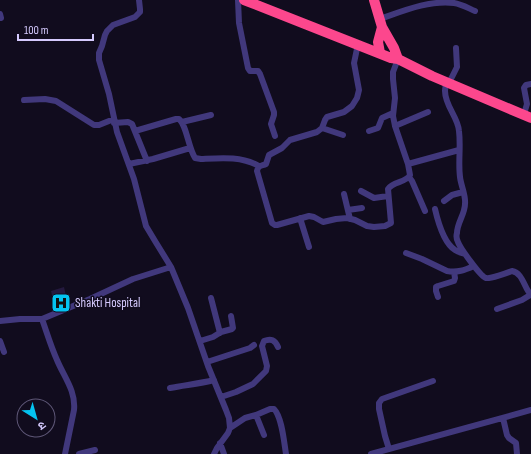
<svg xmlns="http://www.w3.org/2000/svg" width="531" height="454" font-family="'Sofia Sans Condensed','Noto Sans Devanagari',sans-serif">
<rect width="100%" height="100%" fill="#110c1e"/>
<path fill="#24193e" d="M64,287L68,305L55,308L51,291Z"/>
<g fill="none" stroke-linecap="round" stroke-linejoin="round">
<path stroke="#41387c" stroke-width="6" d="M139,0L140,9V12L135,17L113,25L107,31L105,35L102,46L99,53V60L109,94L117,132L134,179L146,226L155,241L171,267L188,308L208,366L226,410L229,418L230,428L228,433L217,448L214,454
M238,0L239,23L248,68L250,71H258L260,74L274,112V115L271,124L275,136
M0,14L1,18
M380,19C403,11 429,0 454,3C461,4 468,8 475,11
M358,44L354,63L359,90L357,98L352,106L344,112L327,117L325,120L322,128L317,132L290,140L282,148L269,155L266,164C262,166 258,165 257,171L272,223L275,225H277L309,216L314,217L323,222L336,219L347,218L355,220L367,226L374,227L385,226L391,223L388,189C393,181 406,183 410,175L408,164L395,126L393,116L395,98L393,79V72L398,59
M446,82C446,85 445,88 445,91C445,106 458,117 459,131C461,147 458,162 460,177C461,186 466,195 465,204C465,214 457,223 457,233C456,236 457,240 458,242C460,248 481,277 486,278C490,279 507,273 512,271C523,273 524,288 531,295
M449,83L457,67L456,48
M24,100L45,99L56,101L94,125H99L114,119
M524,114L527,104L524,88L526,85L531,84
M182,122L211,115
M114,123L128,122L132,124L147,161
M395,126L428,112
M322,128L343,135
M135,131L176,119H179C187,126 188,147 195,158L201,159C221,158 241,156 259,166
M369,131L378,128L382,118L393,113
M129,164L153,159L190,148
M408,164L459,150
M409,177L412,181L425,211
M361,191L374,198L388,196
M344,194L350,219
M444,201L452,195L463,192
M435,209C438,222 444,243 455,250C458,252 462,253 465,254
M348,210L362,208
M300,218L309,247
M406,253L422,259L447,271C457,273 465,270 474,266
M438,297L436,291V287L438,286L454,281L455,278L454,272
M211,298L220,333
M497,309L522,300L530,295
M42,319C47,333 51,347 57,360C64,377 76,391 74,410L65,454
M0,321L20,319H42L90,299L133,279L171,267
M0,341L4,352
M200,341L213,337L221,332L232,329L233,328L231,316
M207,362L250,348L254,345
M170,388C184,385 199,384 214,380
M221,397L236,392L253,384L266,371L267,366L262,346L264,341C271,338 275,340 278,347
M256,415L264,435
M503,418L507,435L509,438L516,443L517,454
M230,428L245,418L256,415L270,409H274C282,417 284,442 286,454
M220,443L224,454
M389,449L385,436L379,409V403L382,399L433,381
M79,454L95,450
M371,454L531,410"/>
<path stroke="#fc478d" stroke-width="10" d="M244,0L391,58L398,59L432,76L531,118
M374,0L382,27L394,48L398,59
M380,53L378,42L382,27"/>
</g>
<defs>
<g id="hospital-square" transform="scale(1)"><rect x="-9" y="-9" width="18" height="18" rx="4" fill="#04c3f0" stroke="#110c1e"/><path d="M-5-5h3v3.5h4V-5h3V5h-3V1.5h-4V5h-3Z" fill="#111"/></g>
</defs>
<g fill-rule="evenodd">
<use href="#hospital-square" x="61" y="303"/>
</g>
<g text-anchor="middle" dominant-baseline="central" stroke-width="3" stroke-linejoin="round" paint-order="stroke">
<g font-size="13" fill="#d5cafe" stroke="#110c1e" text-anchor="start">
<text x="75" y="303">Shakti Hospital</text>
</g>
</g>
<g transform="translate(36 418) rotate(143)"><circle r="19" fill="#110c1e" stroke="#5f5878"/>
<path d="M0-3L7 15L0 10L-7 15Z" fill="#04c3f0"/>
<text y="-6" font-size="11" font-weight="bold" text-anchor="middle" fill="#d5cafe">उ</text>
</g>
<path d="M18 34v6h75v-6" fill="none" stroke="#d5cafe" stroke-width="2"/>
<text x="24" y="34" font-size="12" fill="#d5cafe" stroke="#110c1e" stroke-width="3" paint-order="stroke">100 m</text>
</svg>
